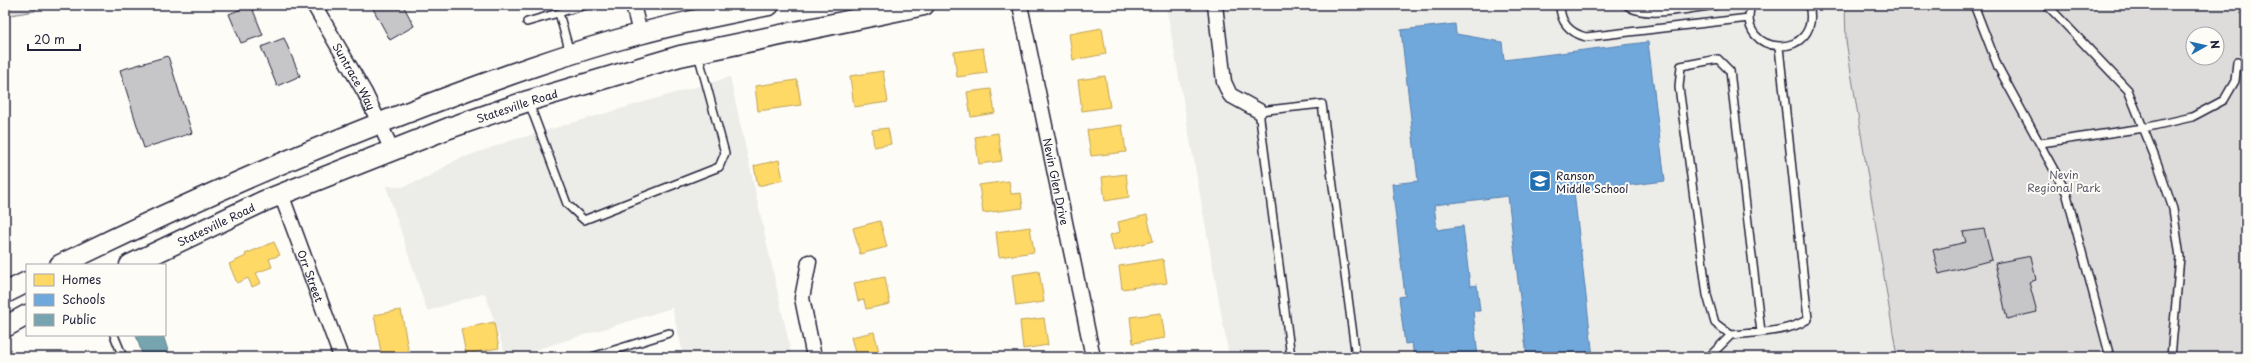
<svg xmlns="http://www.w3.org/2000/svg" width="2251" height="362" font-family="'Playpen Sans',sans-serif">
<rect width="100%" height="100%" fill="#fdfcf7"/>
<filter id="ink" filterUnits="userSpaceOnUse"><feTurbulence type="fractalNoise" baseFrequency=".025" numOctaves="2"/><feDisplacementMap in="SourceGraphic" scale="8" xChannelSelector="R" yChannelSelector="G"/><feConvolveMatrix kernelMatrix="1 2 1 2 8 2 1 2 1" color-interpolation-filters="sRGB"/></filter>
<g filter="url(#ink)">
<path fill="#ecece9" d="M1166,5H1849L1916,357H1229Z
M730,77L792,357H684L672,308L512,357H506L485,293L427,311L386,186L402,187L426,178L456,160L510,141Z"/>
<path fill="#dddcdb" stroke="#807f8b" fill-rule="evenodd" d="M5,5H36L35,11L5,16Z
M1845,5H2246V357H1897L1846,41ZM2193,34H2217V58H2193Z"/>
<path fill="#ffd966" stroke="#bda259" d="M1102,28L1106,54L1073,60L1069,34Z
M983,48L987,73L957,77L954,52Z
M883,71L888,102L854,107L850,76Z
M1105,76L1110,107L1082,111L1078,80Z
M797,80L801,105L758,111L755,86Z
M991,89L995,113L971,117L967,92Z
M1122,125L1126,152L1091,156L1087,130Z
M888,128L891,144L874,147L872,130Z
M998,133L1002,161L979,164L975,137Z
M779,160L783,180L758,186L754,166Z
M1126,174L1129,197L1105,201L1102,177Z
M1009,181L1011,194L1021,193L1023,208L983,213L979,185Z
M1147,215L1153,241L1114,251L1110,235L1120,232L1118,222Z
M880,221L887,247L860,254L853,228Z
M1030,227L1034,252L999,257L996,232Z
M274,242L280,255L269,259L272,267L256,273L261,283L252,287L248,278L237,283L229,264L246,256L245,254Z
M1163,259L1167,283L1122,289L1119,266Z
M1039,271L1044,302L1016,306L1012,275Z
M885,277L890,304L866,309L864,300L858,301L854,283Z
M401,310L409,354L382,357L374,315Z
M1161,313L1165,338L1133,343L1130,317Z
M1044,318L1048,345L1023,349L1020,321Z
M494,322L499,348L466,354L461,329Z
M874,332L880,356L856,357L851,337Z"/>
<path fill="#6fa8dc" stroke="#5880ac" d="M1455,24L1456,34L1502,42L1504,60L1648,42L1665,181L1574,192L1593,357H1527L1508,196L1434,205L1437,230L1463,226L1470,286L1477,285L1480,311H1473L1478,357H1414L1412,343L1405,344L1399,297L1405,296L1392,184L1418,181L1401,30Z"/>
<path fill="#76a5af" stroke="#5d7e8c" d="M136,335H163L170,357H143Z"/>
<path fill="#c6c6c8" stroke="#22223b" d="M251,5L263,35L241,43L229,14Z
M371,5H403L414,26L390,40Z
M284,38L300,76L277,86L261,47Z
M168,56L192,133L144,148L120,70Z
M1984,229L1992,260L1939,274L1933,250L1966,242L1963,232Z
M2031,256L2036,280L2029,282L2037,312L2007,319L1995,263Z"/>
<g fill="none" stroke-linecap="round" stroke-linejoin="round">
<g stroke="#22223b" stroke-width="10">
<path id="service" d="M1560,5C1560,22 1570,33 1586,37L1749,18
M1627,5C1643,20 1696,7 1717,5
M1751,5C1735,57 1823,62 1809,5
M1974,5L1998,67L2066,192L2110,357
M2047,5L2128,90L2158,165L2173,209L2180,257L2171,357
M559,13L570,53
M527,22L586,5
M529,103L567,204L584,220L719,167L725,153L698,54
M2041,143L2144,128L2192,117L2224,100L2235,81L2237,62
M1761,332L1730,71L1718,59L1681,66L1679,87L1707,295L1715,323L1731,335C1756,332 1787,333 1808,319L1779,47
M114,335L123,357
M592,357L669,333
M1291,357L1259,111L1322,104L1356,357
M1709,357L1731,335"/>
</g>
<g stroke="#22223b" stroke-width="17">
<g id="minor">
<path id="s1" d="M314,5L365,93L392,150"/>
<path d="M633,5L640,33"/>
<path id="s2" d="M1020,5L1093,357"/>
<path d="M1215,5L1224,82L1230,95L1259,111"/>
<path id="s3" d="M281,194L341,357"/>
<path d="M809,262L802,298L814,357"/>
</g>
</g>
<g stroke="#22223b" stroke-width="23">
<g id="secondary">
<path d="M60,265C180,206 302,152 427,105C496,79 567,53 639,34C682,22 726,14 769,5"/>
<path id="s4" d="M130,265L264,201L449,128L528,101L680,56L924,5"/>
<path d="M5,293L27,282"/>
<path d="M5,327L27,315"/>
</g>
</g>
<use href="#service" stroke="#fdfcf7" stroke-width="7"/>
<use href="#minor" stroke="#fdfcf7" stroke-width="14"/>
<use href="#secondary" stroke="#fdfcf7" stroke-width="20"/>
</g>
</g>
<defs>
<g id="school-square" transform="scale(1.15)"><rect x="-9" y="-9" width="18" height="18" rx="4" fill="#1f6fb2" stroke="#fdfcf7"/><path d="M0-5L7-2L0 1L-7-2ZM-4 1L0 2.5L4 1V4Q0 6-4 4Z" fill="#fff"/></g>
</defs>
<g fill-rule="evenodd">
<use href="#school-square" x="1540" y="181"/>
</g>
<g text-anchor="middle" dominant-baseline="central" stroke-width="4" stroke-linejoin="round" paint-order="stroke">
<g font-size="11" fill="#22223b" stroke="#fdfcf7">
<text stroke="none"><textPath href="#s1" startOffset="82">Suntrace Way</textPath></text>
<text stroke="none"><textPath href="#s4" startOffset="419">Statesville Road</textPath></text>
<text stroke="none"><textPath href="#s2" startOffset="180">Nevin Glen Drive</textPath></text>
<text stroke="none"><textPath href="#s4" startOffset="95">Statesville Road</textPath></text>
<text stroke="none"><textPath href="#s3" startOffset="87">Orr Street</textPath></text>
</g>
<g font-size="11" fill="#5a5a6b" stroke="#fdfcf7">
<text x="2064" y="174">Nevin<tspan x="2064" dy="13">Regional Park</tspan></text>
</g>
<g font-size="11" fill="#22223b" stroke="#fdfcf7" text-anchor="start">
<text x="1556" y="175">Ranson<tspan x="1556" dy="13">Middle School</tspan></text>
</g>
</g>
<rect width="2251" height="362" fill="none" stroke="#fdfcf7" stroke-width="20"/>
<rect x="10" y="10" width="2231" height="342" fill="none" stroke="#22223b" stroke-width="1.5" filter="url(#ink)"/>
<rect x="26" y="264" width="140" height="72" fill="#fdfcf7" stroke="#a5a5ac"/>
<rect x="34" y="274" width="20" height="12" fill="#ffd966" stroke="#a5a5ac"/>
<text x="62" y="284" font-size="12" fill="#22223b">Homes</text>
<rect x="34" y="294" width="20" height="12" fill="#6fa8dc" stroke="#a5a5ac"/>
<text x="62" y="304" font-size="12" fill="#22223b">Schools</text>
<rect x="34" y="314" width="20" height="12" fill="#76a5af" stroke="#a5a5ac"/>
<text x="62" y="324" font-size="12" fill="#22223b">Public</text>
<g transform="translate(2205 46) rotate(82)"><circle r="19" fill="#fdfcf7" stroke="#a5a5ac"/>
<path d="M0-3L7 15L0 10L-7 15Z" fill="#1f6fb2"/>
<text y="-6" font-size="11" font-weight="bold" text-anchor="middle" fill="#22223b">N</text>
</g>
<path d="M28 44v6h52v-6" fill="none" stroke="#22223b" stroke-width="2"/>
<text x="34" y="44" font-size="12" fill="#22223b" stroke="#fdfcf7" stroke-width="3" paint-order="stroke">20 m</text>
</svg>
